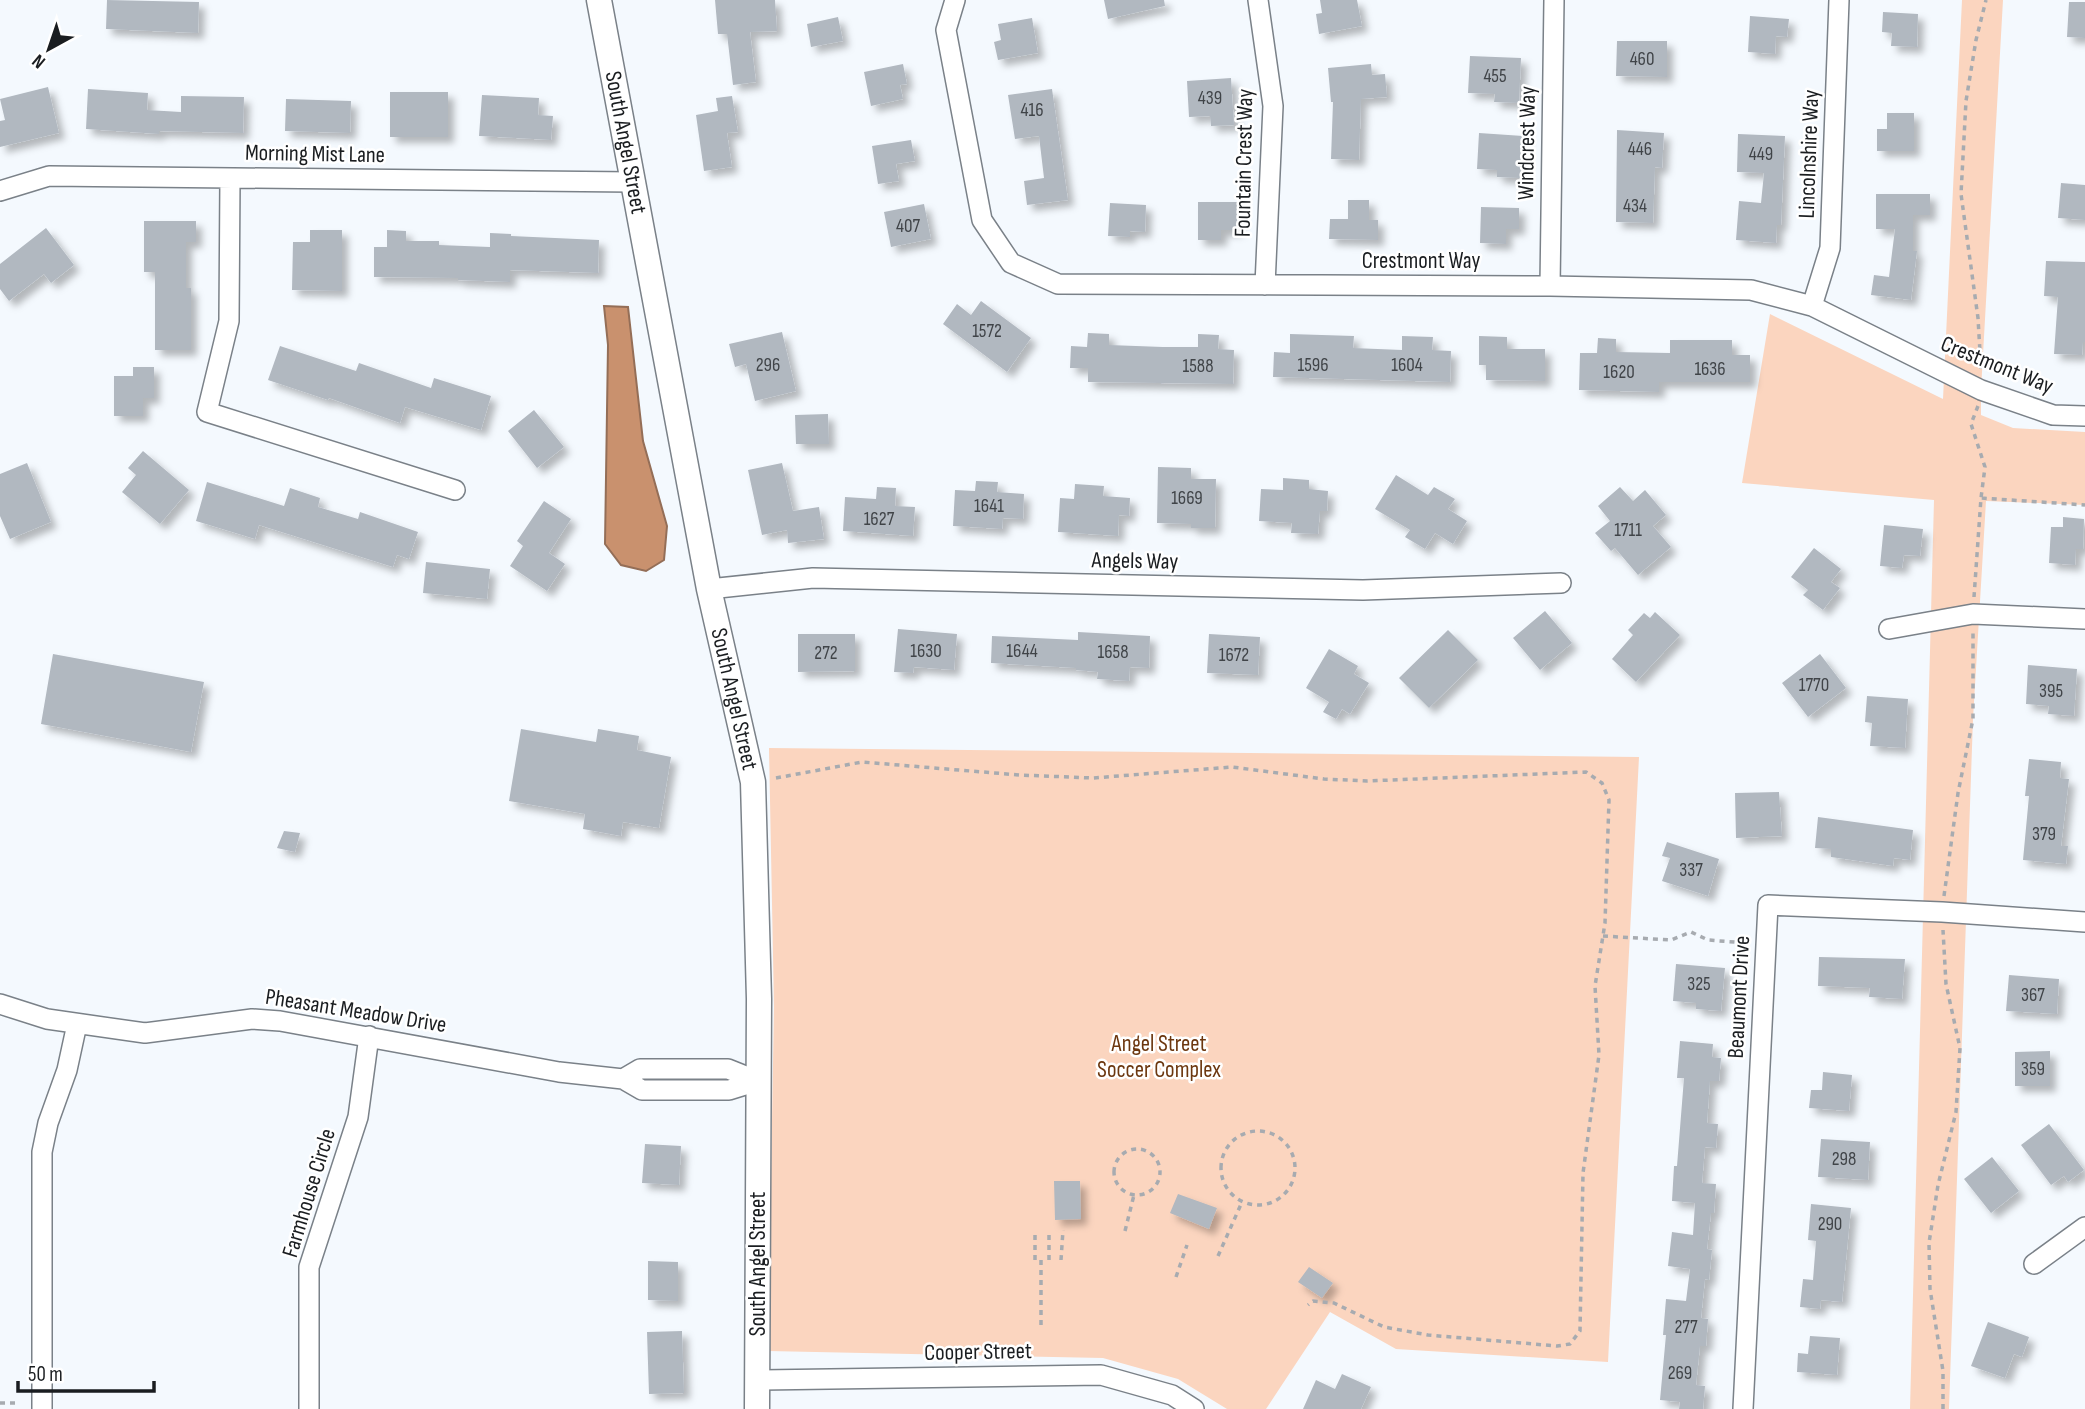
<svg xmlns="http://www.w3.org/2000/svg" width="2085" height="1409" font-family="'Sofia Sans Condensed',sans-serif">
<defs>
<filter id="shadow"><feDropShadow dx="6" dy="6" stdDeviation="3.5" flood-color="#0004"/></filter>
</defs>
<rect width="100%" height="100%" fill="#f4f9fe"/>
<path fill="#fbd5bf" d="M1962,0H2003L1981,390V415L2013,428L2085,432V505L1986,501L1973,719L1949,1409H1910L1934,500L1742,483L1770,314L1943,399Z
M769,748L1639,757L1608,1362L1396,1349L1330,1312L1266,1409H1227L1178,1379L1103,1358L768,1351L774,1007Z"/>
<path fill="#c9916e" stroke="#946e57" stroke-width="2" d="M604,306L628,307L643,441L667,526L664,560L646,571L621,565L605,544L608,345Z"/>
<path fill="#b1b8c0" filter="url(#shadow)" d="M107,0L199,2L198,33L106,29Z
M715,0H775L777,31L750,32L756,82L733,85L727,34H718Z
M1104,0H1164L1165,6L1108,19Z
M1320,0H1357L1362,26L1319,34L1316,14L1322,13Z
M2069,2H2085V38L2067,37Z
M1883,12L1918,14L1917,47L1891,46L1892,33L1882,32Z
M1750,16L1789,19L1787,37L1776,36L1775,54L1748,52Z
M838,17L843,41L811,47L807,24Z
M1032,18L1038,53L998,60L994,42L1001,40L998,24Z
M1617,41H1667V77L1616,76Z
M1470,56L1521,58L1519,103L1494,102L1495,94L1468,93Z
M903,64L907,84L900,85L903,99L871,106L864,72Z
M1371,64L1372,75L1385,74L1387,97L1361,99L1359,160L1331,159L1333,102H1331L1328,68Z
M1231,78L1234,125L1211,126L1210,116L1189,117L1187,81Z
M48,87L59,133L0,147V121L5,120L0,99Z
M88,89L148,93L147,110L181,112V96L244,97L243,133L159,131V134L86,129Z
M1052,89L1068,200L1027,205L1024,181L1044,178L1039,136L1015,139L1008,95Z
M390,92H448V137H390Z
M482,95L539,98L538,115L553,116L551,140L479,136Z
M732,96L738,132L727,133L732,167L704,171L696,115L718,111L716,98Z
M286,99L351,101L350,133L285,131Z
M1887,113H1914V151H1877V129H1887Z
M1617,130L1664,133L1662,168L1655,167L1653,223L1616,222Z
M1479,133L1523,136L1520,178L1497,177V170L1477,169Z
M1738,134L1785,136L1781,225H1777L1776,243L1736,240L1739,201L1761,203L1764,173L1737,172Z
M911,140L915,161L896,164L899,181L878,184L872,146Z
M2061,183L2085,185V220L2058,218Z
M1876,194H1930V215H1913V251H1917L1911,300L1871,295L1874,275L1889,277L1895,229H1876Z
M1348,200H1369V220H1378V240L1329,239L1330,219H1348Z
M1198,202H1237V230H1221V240H1198Z
M1110,203L1146,205L1145,232L1130,231V237L1108,236Z
M924,204L931,239L891,247L884,212Z
M1481,207L1519,208V229H1506V244L1480,243Z
M144,221H196V242H186V288H191V350H155V272H144Z
M46,228L74,265L51,283L44,274L9,301L0,289V264Z
M310,230H342V291L292,290L293,242H310Z
M387,230L406,231V241H439V245L490,247V233L511,234V236L599,240L598,273L510,270V282L458,280V278L374,277V247H387Z
M2046,261L2085,262V342H2083L2082,355L2054,354L2058,297L2044,296Z
M981,301L1031,338L1007,372L943,324L957,304L971,315Z
M782,332L796,391L755,401L746,364L735,367L729,344Z
M1088,333L1109,334V345L1163,347H1198V334L1219,335L1218,349L1234,350L1233,384L1088,382V368H1070L1071,346L1087,347Z
M1290,334L1354,336L1353,348L1402,350V336L1433,337L1432,350L1451,351L1450,382L1273,377L1274,352L1290,353Z
M1479,336L1507,337V349H1545V381L1486,380V365H1479Z
M1598,338L1616,339V352L1670,353V340H1732V355H1750V382H1659V392L1579,390L1580,353H1597Z
M280,346L356,371L359,363L431,388L434,378L491,396L481,430L405,407L400,423L329,398L328,400L268,380Z
M133,367H154V398H143V416H114V376H133Z
M534,410L564,447L537,468L508,431Z
M828,414L829,444H796L795,415Z
M143,451L189,490L160,524L122,492L136,475L128,468Z
M27,463L51,522L10,539L0,516V474Z
M782,463L793,511L819,507L824,539L788,543L787,530L762,535L748,470Z
M1158,467L1191,468V479H1216L1215,528H1191V524L1157,523Z
M1396,475L1428,495L1434,487L1455,499L1448,509L1467,521L1453,544L1435,533L1425,549L1405,537L1410,530L1375,509Z
M1283,478L1309,480V489L1328,491L1327,511H1320L1318,534L1291,533L1292,523L1259,521L1261,489L1283,490Z
M976,481L998,482L997,492L1024,494L1023,519L1003,518L1002,529L953,526L955,490L975,491Z
M207,482L284,506L290,488L320,498L318,507L358,519L360,512L418,532L409,559L397,555L393,567L259,525L255,539L196,521Z
M1075,484L1104,486L1103,496L1130,498L1129,516L1119,515L1118,536L1058,532L1060,498L1074,499Z
M877,487L896,488L895,506L915,507L913,536L843,531L845,497L876,499Z
M1620,487L1633,501L1645,490L1666,515L1653,526L1671,547L1638,575L1615,548L1611,551L1595,533L1610,521L1598,506Z
M544,501L571,519L549,553L565,564L547,591L510,566L523,546L517,541Z
M2063,517L2084,519L2083,549H2076L2075,565L2049,563L2051,527H2063Z
M1884,525L1923,529L1920,556L1904,555L1902,568L1880,566Z
M1814,548L1841,569L1831,582L1840,588L1823,610L1803,595L1808,590L1791,577Z
M426,562L490,569L487,599L423,593Z
M1545,611L1572,643L1540,670L1513,638Z
M1655,612L1680,635L1636,682L1612,659L1633,635L1628,630L1644,613L1650,618Z
M898,629L957,634L954,670L914,667L913,673L894,672Z
M1448,630L1478,660L1429,708L1399,678Z
M1078,632L1150,636L1149,668L1130,667L1129,681L1097,679L1098,672L1076,670V668L991,663L992,636L1078,640Z
M798,634H855V671L798,672Z
M1209,634L1260,637L1258,675L1207,673Z
M1329,649L1358,666L1354,674L1369,683L1350,714L1342,709L1336,719L1323,712L1329,702L1306,688Z
M53,654L204,682L191,752L41,724Z
M1820,654L1846,688L1808,717L1782,683Z
M2028,665L2077,669L2074,716L2048,714L2049,706L2026,704Z
M1867,696L1908,699L1905,748L1870,746L1872,723L1865,722Z
M521,729L596,742L598,729L639,736L637,750L671,757L659,828L623,822L621,836L583,829L585,814L509,801Z
M2029,759L2061,762L2060,778L2069,779L2061,846H2068L2066,864L2023,860L2029,796H2025Z
M1779,792L1782,836L1736,838L1735,793Z
M1818,817L1913,830L1910,860L1894,858L1893,866L1831,857V849L1815,848Z
M284,831L300,833L295,852L277,848Z
M1667,842L1719,859L1708,896L1662,881L1670,858L1662,856Z
M1819,957L1905,959L1902,999L1869,997L1870,988L1818,986Z
M1676,964L1725,968L1721,1011L1696,1009V1003L1673,1001Z
M2009,975L2059,979L2057,1014L2006,1011Z
M1680,1041L1713,1044L1712,1057L1721,1058L1719,1081H1710L1707,1123L1718,1124L1716,1148L1705,1147L1702,1183L1716,1184L1714,1213H1711L1707,1249L1712,1250L1709,1280L1705,1279L1701,1318L1708,1319L1706,1346H1700L1696,1385L1705,1386L1703,1409H1679L1680,1402L1660,1400L1666,1335H1663L1666,1299L1686,1301L1690,1269L1668,1266L1672,1232L1693,1235L1695,1203L1672,1201L1674,1166H1677L1684,1078H1677Z
M2050,1051V1086H2015V1052Z
M1823,1072L1852,1075L1849,1111L1809,1108L1811,1090H1822Z
M2049,1124L2084,1170L2068,1182L2064,1176L2051,1185L2021,1145Z
M1821,1139L1870,1142L1868,1180L1818,1177Z
M645,1144L681,1146L679,1185L642,1183Z
M1992,1157L2019,1191L1991,1213L1964,1179Z
M1054,1181H1080L1081,1219L1055,1220Z
M1178,1194L1217,1208L1209,1229L1170,1213Z
M1811,1204L1851,1208L1842,1302L1821,1300L1820,1309L1800,1307L1803,1279L1813,1280L1816,1241L1808,1240Z
M648,1261L678,1262V1301L648,1300Z
M1309,1267L1333,1283L1322,1298L1298,1282Z
M1988,1322L2029,1337L2022,1357L2014,1354L2005,1378L1971,1366Z
M682,1331L684,1393L649,1394L647,1332Z
M1810,1336L1840,1338L1837,1375L1797,1372L1798,1353L1808,1354Z
M1342,1374L1371,1387L1361,1409H1303L1316,1380L1335,1389Z"/>
<g fill="none" stroke-linecap="round" stroke-linejoin="round">
<g stroke="#7a8188" stroke-width="22">
<path id="minor" d="M955,0L946,30L982,220L1011,263L1058,284L1550,286L1751,290L1812,306L1981,390L2053,415L2085,416
M1258,0L1273,106L1265,285
M230,178L229,321L207,412L455,490
M0,191L49,176L633,182
M1550,286L1554,0
M1812,306L1830,248L1839,0
M709,589L813,578L1363,590L1561,583
M1889,629L1973,614L2085,619
M0,1004L47,1019L145,1033L252,1019L280,1021L559,1072L623,1079L642,1090H729L758,1081
M623,1079L640,1069H728L758,1081
M2034,1264L2085,1227
M757,1380L1101,1375L1172,1395L1194,1409
M42,1409V1152L48,1123L67,1070L77,1024
M309,1409V1267L358,1117L369,1036
M1743,1409L1768,905L1942,912L2085,922"/>
</g>
<g stroke="#7a8188" stroke-width="27">
<g id="tertiary">
<path id="s1" d="M599,0L709,589L753,782L759,999L757,1409"/>
</g>
</g>
<path stroke="#a7abb0" stroke-width="3.5" stroke-dasharray="5 5" stroke-linecap="butt" d="M1981,369L1978,318L1961,194L1966,101L1976,40L1986,0
M1978,406L1971,424L1985,467L1981,498
M1974,597L1981,498L2085,505
M776,778L862,762L1019,775L1093,778L1232,767L1324,779L1367,781L1586,772L1602,783L1609,800L1605,923L1595,986L1599,1055L1583,1173L1580,1331L1570,1344L1557,1346L1428,1335L1384,1327L1334,1303L1313,1301L1308,1305
M1944,896L1958,793L1973,719V633
M1603,936L1671,940L1691,932L1708,940L1747,943
M1221 1168a37 37 0 1 1 74 0a37 37 0 1 1-74 0Z
M1114 1172a23 23 0 1 1 46 0a23 23 0 1 1-46 0Z
M1125,1231L1134,1195
M1218,1256L1242,1202
M1035,1260V1230
M1041,1260V1325
M1049,1260V1230
M1061,1260L1063,1230
M1176,1277L1187,1245
M0,1403H20
M1943,1409V1371L1930,1289L1929,1243L1938,1185L1956,1112L1960,1048L1946,984L1943,930"/>
<use href="#minor" stroke="#fff" stroke-width="19"/>
<use href="#tertiary" stroke="#fff" stroke-width="24"/>
</g>
<g text-anchor="middle" dominant-baseline="central" stroke-width="5" stroke-linejoin="round" paint-order="stroke">
<g font-size="19" fill="#404448">
<text x="1642" y="59">460</text>
<text x="1495" y="76">455</text>
<text x="1210" y="98">439</text>
<text x="1032" y="110">416</text>
<text x="1640" y="149">446</text>
<text x="1761" y="154">449</text>
<text x="1635" y="206">434</text>
<text x="908" y="226">407</text>
<text x="987" y="331">1572</text>
<text x="768" y="365">296</text>
<text x="1313" y="365">1596</text>
<text x="1407" y="365">1604</text>
<text x="1198" y="366">1588</text>
<text x="1710" y="369">1636</text>
<text x="1619" y="372">1620</text>
<text x="1187" y="498">1669</text>
<text x="989" y="506">1641</text>
<text x="879" y="519">1627</text>
<text x="1628" y="530">1711</text>
<text x="926" y="651">1630</text>
<text x="1022" y="651">1644</text>
<text x="1113" y="652">1658</text>
<text x="826" y="653">272</text>
<text x="1234" y="655">1672</text>
<text x="1814" y="685">1770</text>
<text x="2051" y="691">395</text>
<text x="2044" y="834">379</text>
<text x="1691" y="870">337</text>
<text x="1699" y="984">325</text>
<text x="2033" y="995">367</text>
<text x="2033" y="1069">359</text>
<text x="1844" y="1159">298</text>
<text x="1830" y="1224">290</text>
<text x="1686" y="1327">277</text>
<text x="1680" y="1373">269</text>
</g>
<g font-size="23" fill="#1a1d20" stroke="#fff">
<text stroke="none"><textPath href="#s1" startOffset="145">South Angel Street</textPath></text>
<text transform="translate(1527 143) rotate(-89)">Windcrest Way</text>
<text transform="translate(315 154) rotate(1)">Morning Mist Lane</text>
<text transform="translate(1809 154) rotate(-88)">Lincolnshire Way</text>
<text transform="translate(1244 163) rotate(-89)">Fountain Crest Way</text>
<text x="1421" y="261">Crestmont Way</text>
<text transform="translate(1997 365) rotate(22)">Crestmont Way</text>
<text transform="translate(1135 561) rotate(1)">Angels Way</text>
<text stroke="none"><textPath href="#s1" startOffset="712">South Angel Street</textPath></text>
<text transform="translate(1739 997) rotate(-87)">Beaumont Drive</text>
<text transform="translate(356 1011) rotate(9)">Pheasant Meadow Drive</text>
<text transform="translate(309 1193) rotate(-73)">Farmhouse Circle</text>
<text transform="translate(758 1264) rotate(-90)">South Angel Street</text>
<text transform="translate(978 1352) rotate(-1)">Cooper Street</text>
</g>
<g font-size="23" fill="#6c370f" stroke="#fff">
<text x="1159" y="1044">Angel Street<tspan x="1159" dy="26">Soccer Complex</tspan></text>
</g>
</g>
<g transform="translate(49 49) rotate(220)" stroke="#ffffff" stroke-width="5" paint-order="stroke">
<path d="M0-5L12 26L0 18L-12 26Z" fill="#1a1d20"/>
<text y="-10" font-size="19" font-weight="bold" text-anchor="middle" fill="#1a1d20">N</text>
</g>
<path d="M18 1381v10h136v-10" fill="none" stroke="#1a1d20" stroke-width="3.5"/>
<text x="28" y="1381" font-size="21" fill="#1a1d20" stroke="#ffffff" stroke-width="5" paint-order="stroke">50 m</text>
</svg>
